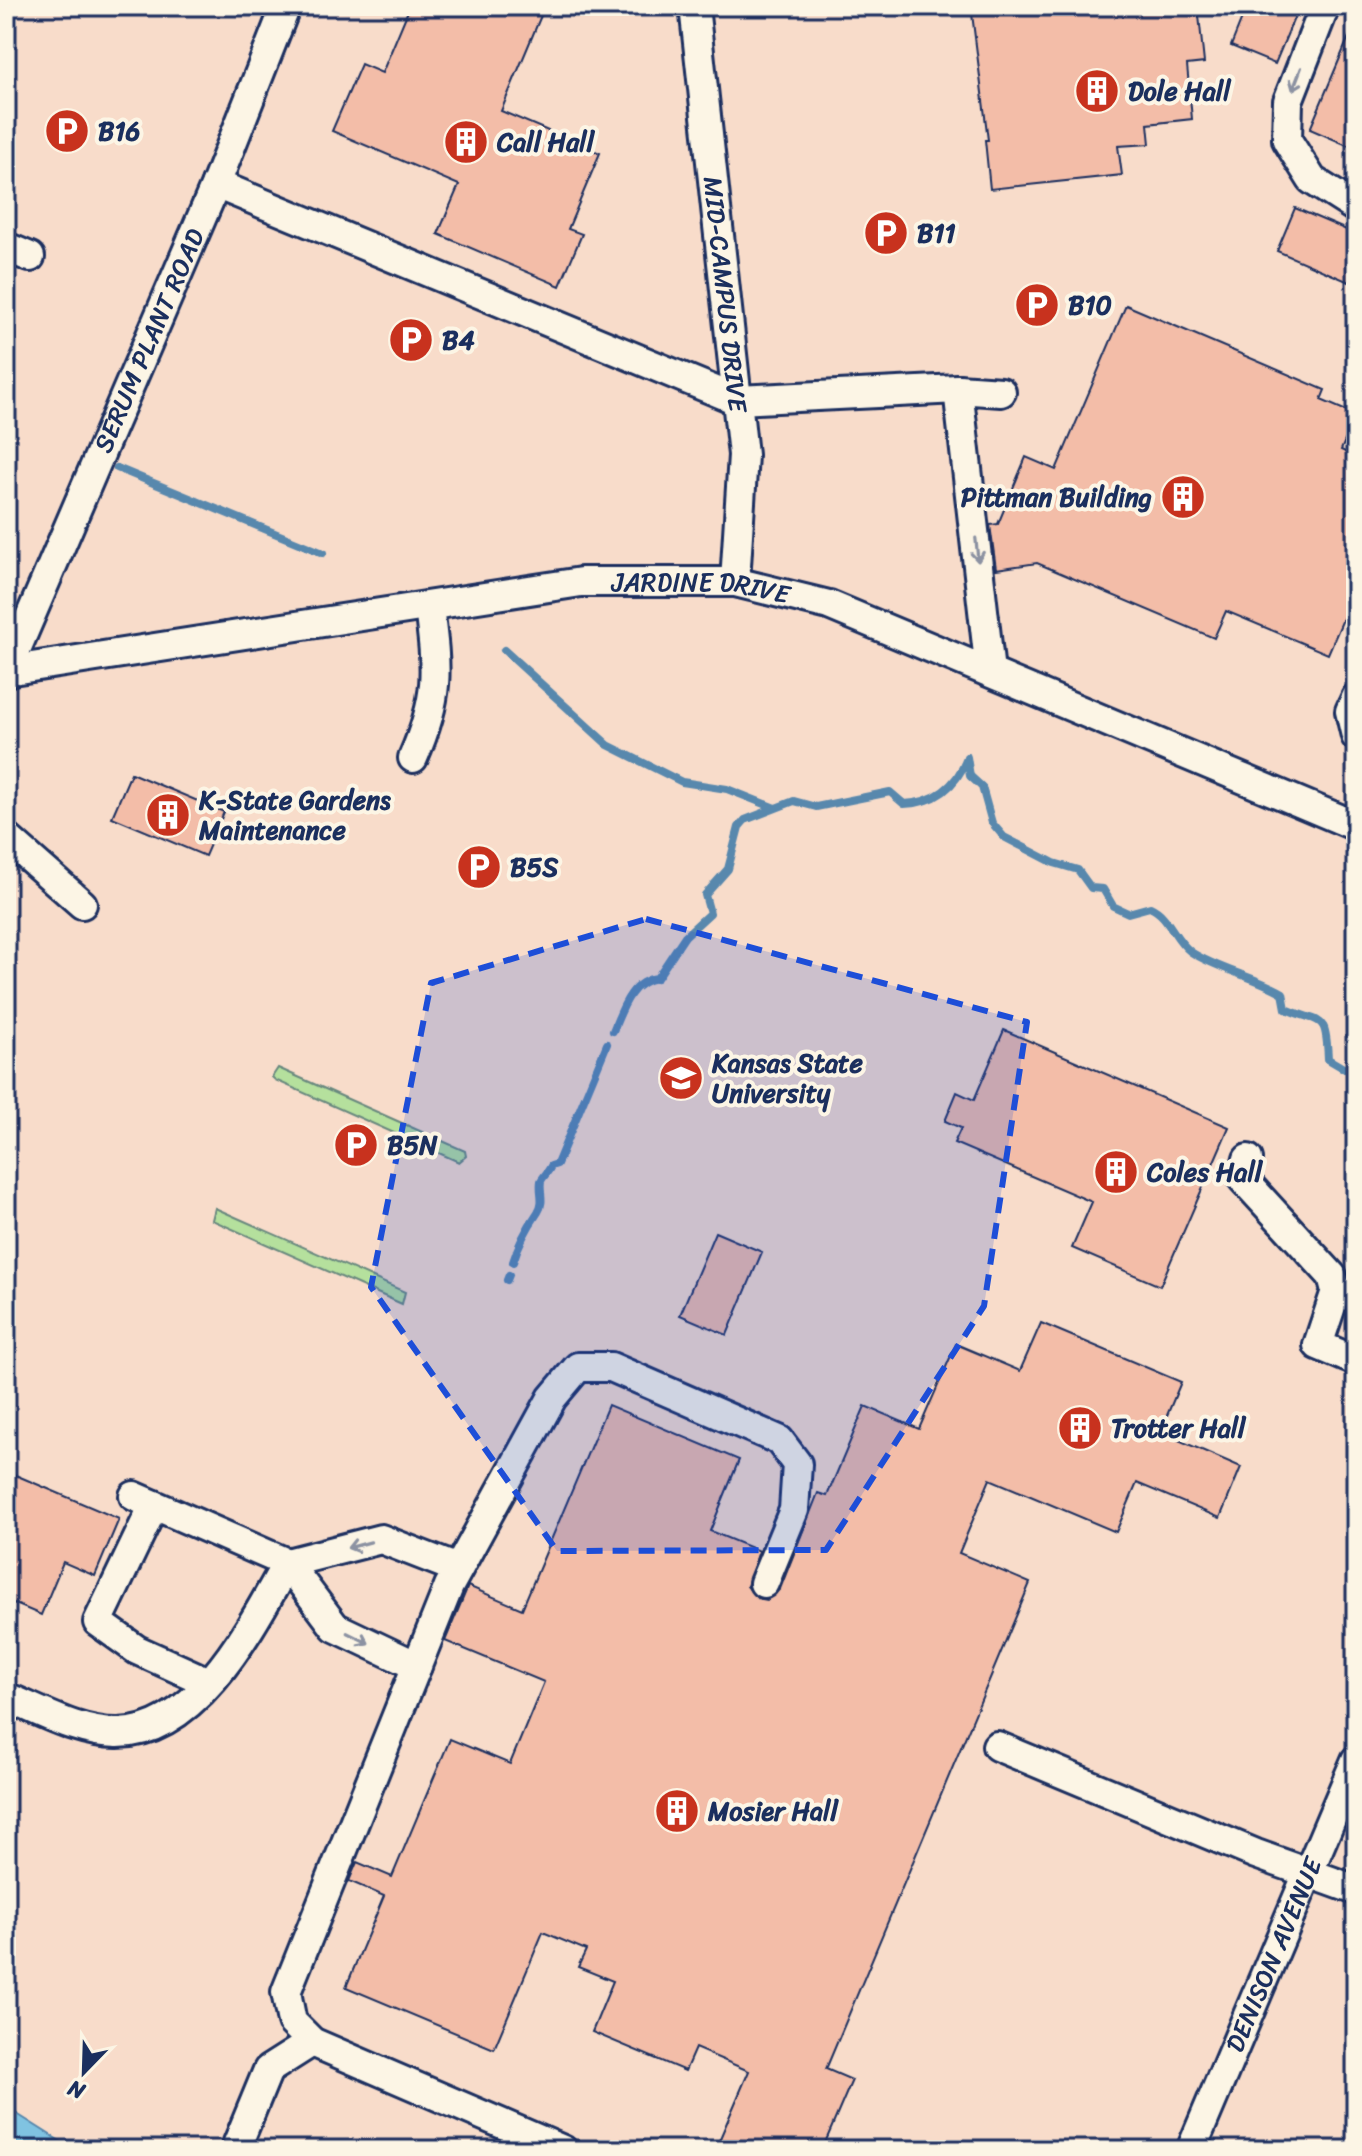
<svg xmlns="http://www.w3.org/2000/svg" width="1362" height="2156" font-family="Sriracha,sans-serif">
<rect width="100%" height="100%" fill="#faead9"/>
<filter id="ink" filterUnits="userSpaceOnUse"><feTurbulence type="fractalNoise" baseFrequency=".0125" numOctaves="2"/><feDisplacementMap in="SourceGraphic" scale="16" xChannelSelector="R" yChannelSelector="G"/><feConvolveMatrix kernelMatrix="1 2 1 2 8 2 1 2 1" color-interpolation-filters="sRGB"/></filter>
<g filter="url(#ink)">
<path fill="#f8dcca" d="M6,6H1356V2150H6Z"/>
<path fill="#b5e09d" stroke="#68887e" stroke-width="2" d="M278,1068L465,1151L466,1156L459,1162L275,1080L272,1077Z
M215,1208L405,1292L402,1304L212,1220Z"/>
<path fill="#80c3e1" stroke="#5888ad" stroke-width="2" d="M6,2107L74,2150H6Z"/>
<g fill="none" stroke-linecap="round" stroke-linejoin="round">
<path stroke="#5888ad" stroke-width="8" d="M117,468L323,553
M504,650L608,745L682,782L727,789L775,808
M967,757L970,776L982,787L992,823L1004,837L1054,863L1078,870L1091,888L1103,889L1113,906L1128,913L1150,907C1170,916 1173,939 1191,952C1219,970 1254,976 1283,993L1286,1009C1323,1025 1326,1012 1328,1059L1345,1069L1356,1064
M613,1031C622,1010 630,981 657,978L685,936L710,913L705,895L728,869L739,827L745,820L794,801L816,807L890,792L904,804C935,803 956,787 967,758
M513,1262C519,1242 527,1228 538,1212C545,1201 539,1192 541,1181C542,1178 549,1171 551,1166L557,1164L607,1044
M507,1280L509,1275"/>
</g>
<path fill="#f3bda8" stroke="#1b2f5e" stroke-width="2" d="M410,6H545L501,111L600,153L568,229L582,234L560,286L438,234L459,185L332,131L361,64L382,73Z
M971,6H1198L1204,63L1187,65L1192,119L1148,124L1150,144L1118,146L1122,175L990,189L985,140H988Z
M1247,6H1299L1275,64L1231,46Z
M1356,20V149L1310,129Z
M1295,208L1356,234V285L1277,251Z
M1126,305L1325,390L1321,400L1356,415L1341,450L1356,457V589L1328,654L1226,611L1214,638L1037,563L996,569L990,525L998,524L1026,457L1056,470Z
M131,773L224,812L205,856L112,817Z
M1004,1030L1229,1127L1160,1286L1072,1248L1092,1202L954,1143L961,1128L945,1121L957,1092L974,1100Z
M715,1232L762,1252L727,1335L680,1315Z
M1041,1323L1181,1382L1160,1432L1241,1467L1220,1518L1137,1483L1116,1532L990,1479L959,1553L1030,1583L826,2069L852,2080L822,2150H715L749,2071L695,2048L685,2071L592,2032L613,1981L578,1967L586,1950L543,1932L494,2049L346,1987L384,1896L349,1881L357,1862L392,1877L450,1739L510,1764L544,1682L445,1641L468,1586L522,1609L608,1405L739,1460L710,1531L759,1551L747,1586L757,1598L767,1600L780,1589L818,1493L827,1496L865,1406L919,1429L956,1344L1020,1371Z
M6,1471L119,1519L95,1576L63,1562L41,1615L6,1600Z"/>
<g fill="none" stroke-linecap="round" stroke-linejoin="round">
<g stroke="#1b2f5e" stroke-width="34">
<g id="minor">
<path id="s1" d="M694,6L743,455L735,582"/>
<path d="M1325,6L1288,101L1287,140L1312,180L1356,208"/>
<path d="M216,184L737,400L958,389L1001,392"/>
<path d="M6,247L30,257"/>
<path d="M958,389L990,672"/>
<path id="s2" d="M6,671L581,582H735L829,605L1356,826"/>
<path id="s3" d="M6,673L216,184L286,6"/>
<path d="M1356,698L1350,711L1356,736"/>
<path d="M413,758C440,696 437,671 429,607"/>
<path d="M6,837L82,904"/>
<path d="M1248,1159L1243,1179L1332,1276L1336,1291L1318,1345L1356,1361"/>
<path d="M134,1496L287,1563L335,1627L417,1666"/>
<path d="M154,1505L98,1622L137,1650L208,1682"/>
<path d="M6,1697C41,1711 78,1733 117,1733C198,1734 253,1623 287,1563L381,1539L458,1569"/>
<path d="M997,1746L1256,1854L1356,1890"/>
<path d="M235,2150L268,2070L312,2042"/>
<path d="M563,2150L312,2042L292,2022L286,1992L449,1586L552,1398L578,1367H611L779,1440L797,1464L794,1510L764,1583"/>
<path id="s4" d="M1191,2150L1356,1760"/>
</g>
</g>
<use href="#minor" stroke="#fcf5e5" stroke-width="28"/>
</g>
<defs><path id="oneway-shaft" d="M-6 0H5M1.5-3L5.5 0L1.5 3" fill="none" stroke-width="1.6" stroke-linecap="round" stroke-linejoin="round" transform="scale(2)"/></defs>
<g stroke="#8c92a2">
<use href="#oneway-shaft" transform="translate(1297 79) rotate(111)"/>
<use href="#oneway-shaft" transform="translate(977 550) rotate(84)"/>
<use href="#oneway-shaft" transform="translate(359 1545) rotate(165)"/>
<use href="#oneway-shaft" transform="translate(358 1638) rotate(26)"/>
</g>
</g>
<path fill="#1d4ed8" fill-opacity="0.2" stroke="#1d4ed8" stroke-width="6" stroke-dasharray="16 10" stroke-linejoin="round" d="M646,919L1027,1022L984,1306L826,1550L557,1551L371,1287L431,983Z"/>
<defs>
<g id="building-disc" transform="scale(2.3)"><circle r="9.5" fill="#c8321e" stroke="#fcf5e5"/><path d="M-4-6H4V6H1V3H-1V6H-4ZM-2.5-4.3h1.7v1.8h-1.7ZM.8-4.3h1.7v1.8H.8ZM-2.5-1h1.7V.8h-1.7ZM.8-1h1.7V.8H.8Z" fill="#fff"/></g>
<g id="parking-disc" transform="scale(2.3)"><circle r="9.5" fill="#c8321e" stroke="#fcf5e5"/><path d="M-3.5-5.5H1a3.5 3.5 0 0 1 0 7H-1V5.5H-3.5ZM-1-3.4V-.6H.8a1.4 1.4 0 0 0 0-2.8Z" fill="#fff"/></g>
<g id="university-disc" transform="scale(2.3)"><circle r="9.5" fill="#c8321e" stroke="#fcf5e5"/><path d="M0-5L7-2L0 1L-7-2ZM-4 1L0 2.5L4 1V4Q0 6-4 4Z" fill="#fff"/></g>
</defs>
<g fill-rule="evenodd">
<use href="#building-disc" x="1097" y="91"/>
<use href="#parking-disc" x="67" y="131"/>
<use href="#building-disc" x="466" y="142"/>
<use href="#parking-disc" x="886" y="233"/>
<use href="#parking-disc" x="1037" y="305"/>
<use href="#parking-disc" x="411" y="340"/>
<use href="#building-disc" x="1183" y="497"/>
<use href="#building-disc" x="168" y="815"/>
<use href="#parking-disc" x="479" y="867"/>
<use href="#university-disc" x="681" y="1078"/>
<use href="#parking-disc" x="356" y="1145"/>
<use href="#building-disc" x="1116" y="1172"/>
<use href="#building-disc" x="1080" y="1428"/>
<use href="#building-disc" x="677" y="1811"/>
</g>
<g text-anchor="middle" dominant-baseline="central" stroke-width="8" stroke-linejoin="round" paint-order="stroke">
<g font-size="26" font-weight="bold" fill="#1b2f5e" stroke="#fcf5e5" text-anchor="start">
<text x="1128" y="91">Dole Hall</text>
<text x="98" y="131">B16</text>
<text x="497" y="142">Call Hall</text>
<text x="917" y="233">B11</text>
<text x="1068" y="305">B10</text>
<text x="442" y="340">B4</text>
<text x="1152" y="497" text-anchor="end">Pittman Building</text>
<text x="199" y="800">K-State Gardens<tspan x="199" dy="30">Maintenance</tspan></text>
<text x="510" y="867">B5S</text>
<text x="712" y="1063">Kansas State<tspan x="712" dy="30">University</tspan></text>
<text x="387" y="1145">B5N</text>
<text x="1147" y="1172">Coles Hall</text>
<text x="1111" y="1428">Trotter Hall</text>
<text x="708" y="1811">Mosier Hall</text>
</g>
<g font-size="26" fill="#1b2f5e" stroke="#fcf5e5">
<text stroke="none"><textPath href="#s1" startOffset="290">MID-CAMPUS DRIVE</textPath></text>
<text stroke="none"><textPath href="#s3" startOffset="362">SERUM PLANT ROAD</textPath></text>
<text stroke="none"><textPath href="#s2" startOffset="702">JARDINE DRIVE</textPath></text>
<text stroke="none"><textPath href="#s4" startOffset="212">DENISON AVENUE</textPath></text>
</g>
</g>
<rect width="1362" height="2156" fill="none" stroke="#fcf5e5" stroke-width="32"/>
<rect x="16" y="16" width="1330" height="2124" fill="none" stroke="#1b2f5e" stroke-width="3" filter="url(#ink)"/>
<g transform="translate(84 2072) rotate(203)" stroke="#fcf5e5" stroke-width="6" paint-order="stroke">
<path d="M0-6L14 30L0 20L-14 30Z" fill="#1b2f5e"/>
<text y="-12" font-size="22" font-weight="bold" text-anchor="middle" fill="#1b2f5e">N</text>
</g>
</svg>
